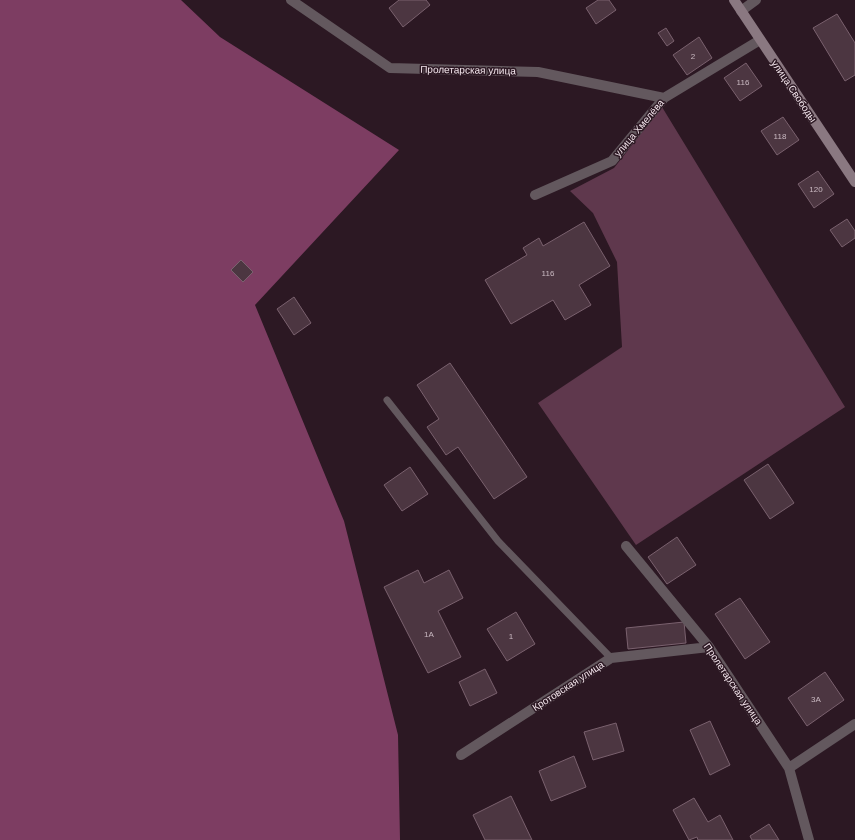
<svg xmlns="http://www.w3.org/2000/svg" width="855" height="840" font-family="Helvetica,sans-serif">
<rect width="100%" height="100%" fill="#2c1823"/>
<path fill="#5f384d" d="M662,107L845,407L636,545L538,403L622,347L617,262L593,213L570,191L614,168Z"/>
<path fill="#7d3d62" d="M0,0H181L220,37L399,150L255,305L344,521L398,735L400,840H0Z"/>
<path fill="#4c3641" stroke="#7a616e" d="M399,0H426L430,5L403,27L389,8Z
M598,0H609L616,10L596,24L586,8Z
M837,14L855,43V75L845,81L813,28Z
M666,28L674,41L667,46L658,33Z
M699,37L712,58L687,75L673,55Z
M746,63L762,86L740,101L724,78Z
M783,117L799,140L777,155L761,131Z
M818,171L834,194L814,208L798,184Z
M847,219L855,231V238L842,247L830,230Z
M584,222L610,266L579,285L591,305L565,320L553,300L511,324L485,280L527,255L523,248L539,238L543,246Z
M241,260L253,272L243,282L231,270Z
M294,297L311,323L294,335L277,309Z
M450,363L527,477L494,499L458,447L446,455L427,427L439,419L417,385Z
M768,464L794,503L770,519L744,480Z
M410,467L428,494L402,511L384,485Z
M677,537L696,565L667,584L648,557Z
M418,570L424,583L449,570L463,598L438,611L461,657L428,673L384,587Z
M740,598L770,642L745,659L715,614Z
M516,612L535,644L507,661L487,629Z
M684,622L686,643L628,649L626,628Z
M485,669L497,693L470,706L459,682Z
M825,672L844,700L807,726L788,698Z
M710,721L730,765L710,775L690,730Z
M616,723L624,751L593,760L584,732Z
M574,756L586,787L551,801L539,771Z
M511,796L532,840H485L473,815Z
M694,798L708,822L720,815L733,840H698L697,837L689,840L673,810Z
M769,824L779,840H752L750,836Z"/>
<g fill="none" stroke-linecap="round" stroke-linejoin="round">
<path stroke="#63585e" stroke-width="7" d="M387,400L498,541L611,658"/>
<path stroke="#63585e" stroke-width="10" d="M291,0L390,68L538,72L664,98
M741,11L756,0
M535,195L612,161L664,98L760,40
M626,546L709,647L789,768L809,840
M461,755L611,658L709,647
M789,768L855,724"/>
<path stroke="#8a7881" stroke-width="10" d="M734,0L855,182"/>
</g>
<g text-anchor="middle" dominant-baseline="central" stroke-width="3" stroke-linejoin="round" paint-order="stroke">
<g font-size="8" fill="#c8b8c0">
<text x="693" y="56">2</text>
<text x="743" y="82">116</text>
<text x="780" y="136">118</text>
<text x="816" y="189">120</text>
<text x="548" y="273">116</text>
<text x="429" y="634">1А</text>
<text x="511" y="636">1</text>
<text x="816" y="699">3А</text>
</g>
<g font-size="10" fill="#f2e4eb" stroke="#2c1823">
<text transform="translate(468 70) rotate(1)">Пролетарская улица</text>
<text transform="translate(794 91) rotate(56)">улица Свободы</text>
<text transform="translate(639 128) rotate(-50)">улица Хмелёва</text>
<text transform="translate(733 684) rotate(56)">Пролетарская улица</text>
<text transform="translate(568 686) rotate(-33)">Кротовская улица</text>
</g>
</g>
</svg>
